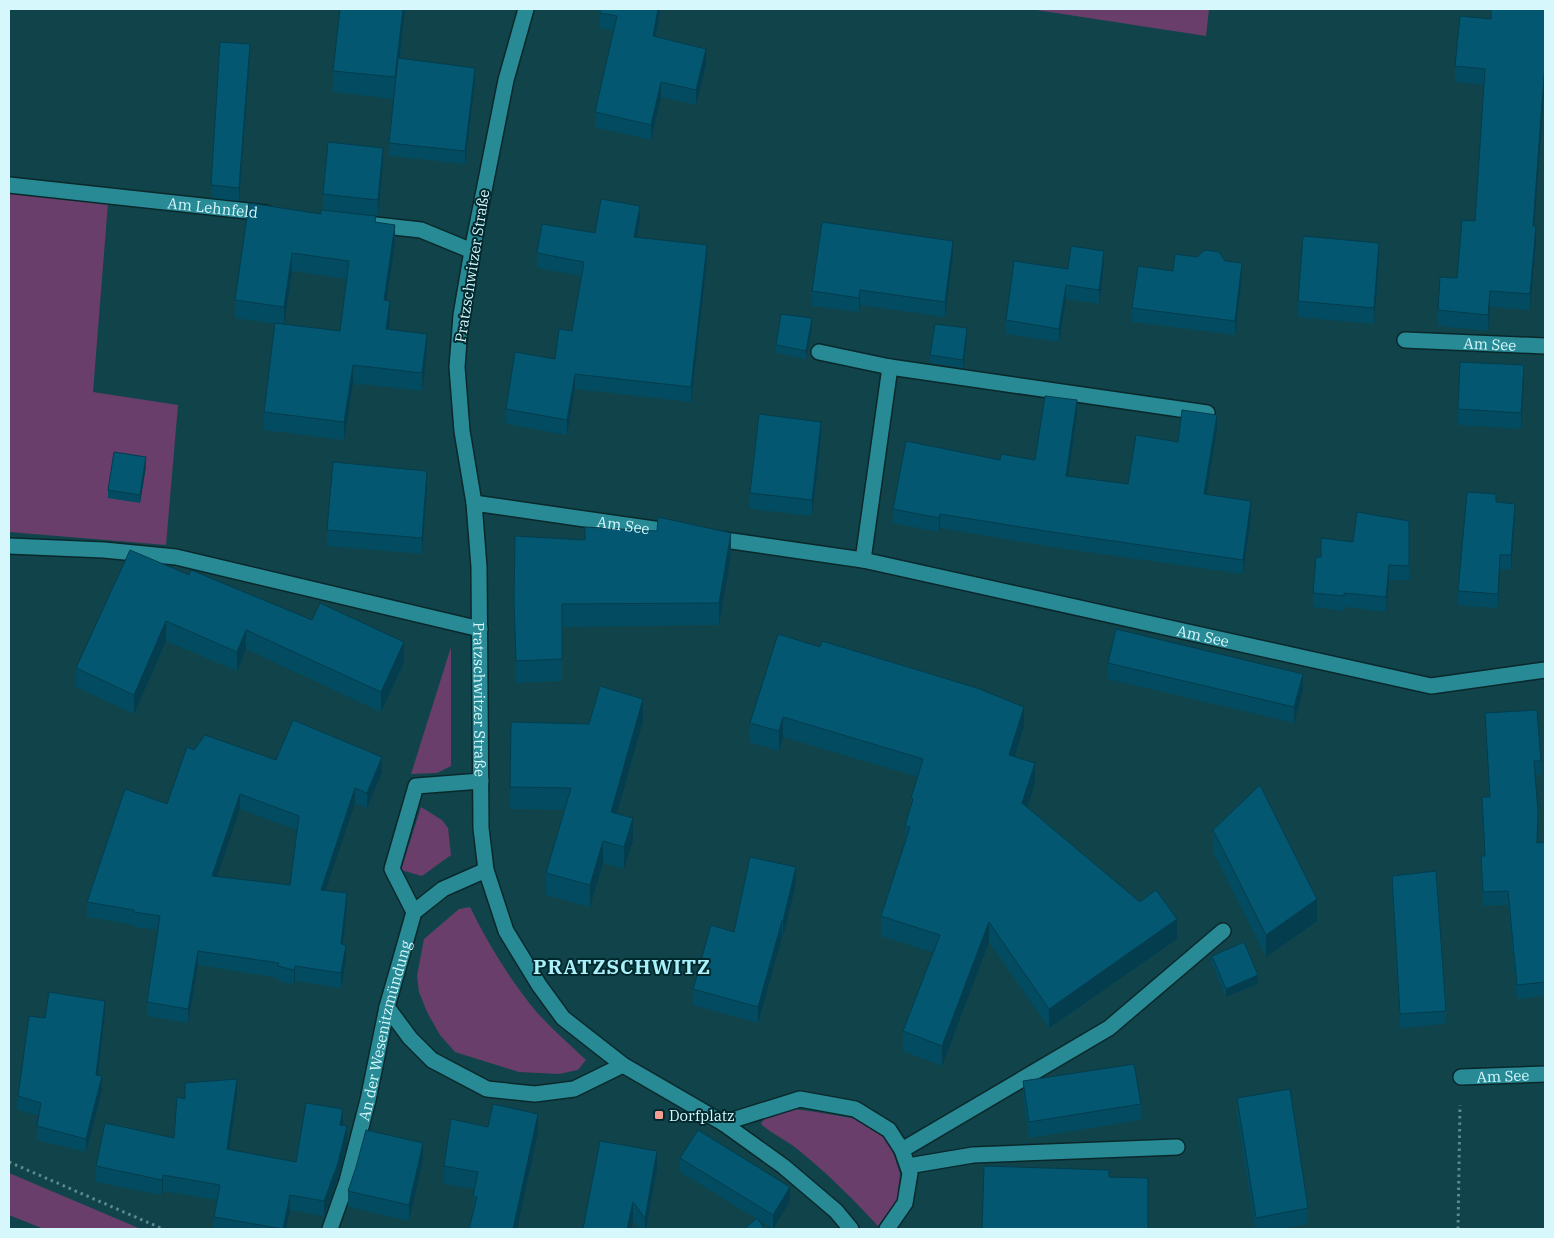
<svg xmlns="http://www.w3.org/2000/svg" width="1554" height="1238" font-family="'IBM Plex Serif',serif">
<rect width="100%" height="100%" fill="#10444a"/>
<path fill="#693e6a" d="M1030,9H1209L1206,36Z
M9,193L108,203L93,392L178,405L166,545L9,532Z
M451,647V766L437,773L411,774Z
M421,807L442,820L448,828L451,855L422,876L401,870Z
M470,907C485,938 503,968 524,996C541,1020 565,1040 586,1060L578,1070L559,1074L519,1072L455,1052L440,1035L427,1012L419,992L417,976L424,939L459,909Z
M786,1108L816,1112L857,1119L883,1135L893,1152L900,1174L897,1200L878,1226C853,1199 826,1172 796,1148C785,1139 772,1134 761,1124L767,1113Z
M9,1173L141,1229H44L9,1215Z"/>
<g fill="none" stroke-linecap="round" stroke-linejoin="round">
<g stroke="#0a282b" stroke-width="18">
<g id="minor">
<path id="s1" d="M526,9L506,80L472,251L461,315L457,367L462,431L474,503L479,567L481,828L486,870L506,931L539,985L563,1018L623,1065L723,1123L783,1166L836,1211L851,1229"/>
<path id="s2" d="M9,185L266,213"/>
<path d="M376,225L421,230L472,251"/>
<path id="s3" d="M1405,340L1545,346"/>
<path d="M819,352L890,367L863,560"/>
<path d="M890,367L1207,413"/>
<path id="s4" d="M474,503L675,532"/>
<path id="s5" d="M711,538L863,560L1431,686L1545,670"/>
<path d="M9,546L104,550L176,557L480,629"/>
<path d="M414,912L392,869L416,786L481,781"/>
<path d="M387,1007L410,1038L432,1060L487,1089L535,1094L574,1089L623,1065"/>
<path id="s6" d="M1461,1077L1545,1074"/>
<path d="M723,1123L800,1099L855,1109L889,1130L902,1150L910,1173L905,1203L887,1229"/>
<path d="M902,1150L1109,1028L1223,931"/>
<path d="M908,1166L973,1155L1177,1147"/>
<path id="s7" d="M330,1229L347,1181L368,1100L387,1007L414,912L443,889L486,870"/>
</g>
</g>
<path stroke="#5d8a90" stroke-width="3" stroke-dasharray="2.5 4" stroke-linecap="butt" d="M9,1162L163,1229
M1458,1229L1460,1105"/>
<use href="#minor" stroke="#278a95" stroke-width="15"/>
</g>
<path fill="#034b60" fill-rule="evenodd" d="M340,9H405L400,58L475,81L465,164L389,156V143L394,99L333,92V71Z
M600,9H660L656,37L706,64L696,105L661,97L651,140L595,127V112L614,31L600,28Z
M1491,19L1534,226L1536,242L1530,310L1490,307L1488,331L1438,326V310L1457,278L1475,221L1484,85L1455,82V66Z
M250,57L239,201L211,198V185Z
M383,164L378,216L323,210V194Z
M249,203L376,222L395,243L386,300L390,319L389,329L427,353L422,391L353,383L344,440L264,430V412L275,324L235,318V300ZM292,271L347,279L340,331L284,324Z
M640,221L637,237L707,260L691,402L575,389L567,435L506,424V409L555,359L572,331L581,276L537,268V253L595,233Z
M953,255L945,317L860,305L859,312L812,306V291Z
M1379,259L1374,324L1298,317V301Z
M1225,261L1242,277L1235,335L1132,322V308Z
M1104,264L1099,304L1066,299L1059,342L1006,334V320L1068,269Z
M812,327L806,359L776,353V345Z
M967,336L963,368L930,363V355Z
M1524,381L1521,429L1458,425V409Z
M1077,414L1068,476L1128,484L1178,442L1217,429L1206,495L1251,515L1243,574L1052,547L940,528L939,532L893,523V509L1035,460Z
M821,438L812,516L750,509V493Z
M146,466L140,503L108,498V490Z
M427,487L422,554L327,546V530Z
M1496,502L1515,518L1511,570L1500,569L1498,608L1458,605V591Z
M1409,521V580H1389L1386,612L1344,607V611L1313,607V593L1321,557L1353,542Z
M515,536L731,555L719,625L562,627V681L516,683L514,623Z
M189,575L404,662L381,712L246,649L237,671L166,641L134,714L76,687V668Z
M778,634L1024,727L1015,757L1035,783L1027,807L1177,939L1049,1028L989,942L942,1066L903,1051V1031L934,953L881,936V916L905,842V826L911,807V798L918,777L783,737L779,751L750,742V723Z
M1108,663L1303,690L1294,723L1108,679Z
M1485,713L1541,761V775H1535L1537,843L1545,842V996L1517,999L1508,905L1483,906L1481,870V856H1484L1482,811V797H1489L1485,727Z
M643,721L617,814L633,840L624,869L603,863L590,907L546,895V873L564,810L510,809L511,722L589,724Z
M194,750L276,760L382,772L367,808L355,803L325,890L347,908L343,944L346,960L341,988L295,981L294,984L278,981V978L198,965L188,1023L147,1016V1002L158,930L134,927V925L87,917V902L167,804ZM240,809L297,830L290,885L217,876Z
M1213,830L1317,921L1266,957L1213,852Z
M1392,876L1446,1011V1024L1400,1028L1392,889Z
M796,883L783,937H782L758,1023L693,1005V989L734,932Z
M1212,956L1258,983L1226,997L1212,964Z
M105,1014L98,1075L102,1090L86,1152L37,1140V1126L39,1116L18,1110V1096L45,1018Z
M1023,1081L1141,1104V1120L1029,1138L1023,1097Z
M185,1083L237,1095L229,1150L296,1162L343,1125L347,1142L338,1178L324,1216L290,1210L286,1229H214V1217L217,1200L163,1191L162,1195L96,1182V1166L174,1138L185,1099Z
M1237,1098L1308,1208V1224L1280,1229H1255L1237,1114Z
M488,1127L538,1132L517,1229H469L473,1214V1196L474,1189L444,1184V1166Z
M680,1158L790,1201L773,1229L680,1172Z
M423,1159L409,1221L348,1207V1191Z
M657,1169L646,1229H640L633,1220L583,1229Z"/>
<path fill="#033d4e" d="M403,9H405L395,99V77Z
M658,9H660L653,51V36Z
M250,44V57L239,201V188Z
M706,49V64L696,105V90Z
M1545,63V79L1533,242V226Z
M475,68V81L465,164V151Z
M661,82V97L651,140V125Z
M383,148V164L378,216V200Z
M640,206V221L634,252V237Z
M395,225V243L384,318V300Z
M1536,226V242L1530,310V294Z
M953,241V255L945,317V302Z
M1379,243V259L1374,324V308Z
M707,245V260L691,402V387Z
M1104,251V264L1099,304V290Z
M292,253V271L284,325V307Z
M1242,263V277L1235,335V321Z
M1066,285V299L1059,342V329Z
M860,290V305L859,312V298Z
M1490,291V307L1488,331V315Z
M390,301V319L386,347V329Z
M812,318V327L806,359V351Z
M967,328V336L963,368V360Z
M427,334V353L422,391V373Z
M353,365V383L344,440V422Z
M1524,365V381L1521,429V413Z
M575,374V389L567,435V420Z
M1077,400V414L1066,490V476Z
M1217,415V429L1204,509V494Z
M821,422V438L812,516V500Z
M146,457V466L140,503V495Z
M427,471V487L422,554V538Z
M1251,501V515L1243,574V560Z
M1515,504V518L1511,570V555Z
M940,514V528L939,532V518Z
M731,533V555L719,625V603Z
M1500,555V569L1498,608V594Z
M1389,565V580L1386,612V597Z
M166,621V641L134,714V695Z
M246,630V649L237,671V652Z
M404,642V662L381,712V692Z
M1303,674V690L1294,723V707Z
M643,699V721L611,834V812Z
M1024,707V727L1009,774V755Z
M783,717V737L779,751V731Z
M382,757V772L367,808V793Z
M1035,763V783L1022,823V803Z
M355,788V803L321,904V890Z
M240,794V809L212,891V876Z
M633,818V840L624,869V847Z
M603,841V863L590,907V885Z
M796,867V883L783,937V921Z
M347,893V908L341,959V944Z
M1317,899V921L1266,957V935Z
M1177,919V939L1049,1028V1009Z
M782,921V937L758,1023V1007Z
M989,922V942L942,1066V1046Z
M346,945V960L341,988V973Z
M198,951V965L188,1023V1009Z
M295,966V981L294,984V970Z
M1258,975V983L1226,997V989Z
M105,1001V1014L96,1089V1075Z
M102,1076V1090L86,1152V1139Z
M237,1079V1095L227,1165V1149Z
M343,1109V1125L340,1140V1125Z
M538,1114V1132L517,1229H513Z
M347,1126V1142L338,1178L324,1216V1201Z
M423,1143V1159L409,1221V1205Z
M657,1151V1169L646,1229H645V1218Z
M163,1175V1191L162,1195V1180Z
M790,1187V1201L773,1229V1215Z
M290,1195V1210L286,1229H283Z
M633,1202V1220L631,1229H627Z"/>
<path fill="#045770" stroke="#033d4e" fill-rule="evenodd" d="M340,9H403L395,77L333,71Z
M600,9H658L653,36L706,49L696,90L661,82L651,125L595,112L617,16L600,13Z
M1491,9H1545V63L1533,226H1536L1530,294L1490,291L1488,315L1438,310L1440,277L1457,278L1462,220L1475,221L1485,69L1455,66L1460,16L1491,19Z
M220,42L250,44L239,188L211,185Z
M398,58L475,68L465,151L389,143Z
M328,142L383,148L378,200L323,194Z
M601,199L640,206L634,237L707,245L691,387L575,374L567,420L506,409L515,352L555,359L559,329L572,331L584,262L537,253L542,224L595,233Z
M249,203L321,214V210L376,216L375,222L395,225L384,300L390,301L386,329L427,334L422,373L353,365L344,422L264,412L275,323L340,331L349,261L292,253L284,307L235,300Z
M822,222L953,241L945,302L860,290L859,298L812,291Z
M1303,236L1379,243L1374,308L1298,301Z
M1071,246L1104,251L1099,290L1066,285L1059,329L1006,320L1014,261L1068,269Z
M1205,250L1219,252L1225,261L1242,263L1235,321L1132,308L1138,266L1173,271L1175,254L1197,257Z
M781,314L812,318L806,351L776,345Z
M935,324L967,328L963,360L930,355Z
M1460,362L1524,365L1521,413L1458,409Z
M1045,396L1077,400L1066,476L1128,484L1136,435L1178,442L1182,410L1217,415L1204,494L1251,501L1243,560L1052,532L940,514L939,518L893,509L906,441L1000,460L1001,454L1035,460Z
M759,414L821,422L812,500L750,493Z
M114,452L146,457L140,495L108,490Z
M333,462L427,471L422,538L327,530Z
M1467,492L1496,494V502L1515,504L1511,555H1500L1498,594L1458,591Z
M1357,512L1409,521V566L1389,565L1386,597L1344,593V596L1313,593L1316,557H1321V538L1353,542Z
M658,517L731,533L719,603L562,604V659L516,661L514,600L515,536L585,540V527L657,531Z
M130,550L189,575L191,570L312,620L320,603L404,642L381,692L246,630L237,652L166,621L134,695L76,668Z
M1116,629L1303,674L1294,707L1108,663Z
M778,634L820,647L822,641L977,688L1024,707L1009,755L1035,763L1022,803L1140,902L1156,890L1177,919L1049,1009L989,922L942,1046L903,1031L940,935L881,916L910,827L905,826L913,799L911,798L923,759L783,717L779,731L750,723Z
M600,686L643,699L611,812L633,818L624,847L603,841L590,885L546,873L571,788L510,787L511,722L589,724Z
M1537,710L1541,761H1534L1538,812L1537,843L1545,842V982L1517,985L1508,891L1483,892L1481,856H1485L1482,797H1490L1485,713Z
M293,720L382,757L367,793L355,788L321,890L347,893L341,944L346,945L341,973L295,966L294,970L278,966L279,963L198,951L188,1009L147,1002L160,916L134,912V910L87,902L125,789L167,804L187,747L194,750L205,735L276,760ZM240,794L299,816L290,885L212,876Z
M1260,785L1317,899L1266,935L1213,830Z
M750,857L796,867L783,921H782L758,1007L693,989L711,925L734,932Z
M1436,871L1446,1011L1400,1014L1392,876Z
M1244,942L1258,975L1226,989L1212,956Z
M49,992L105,1001L96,1075L102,1076L86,1139L37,1126L41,1103L18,1096L29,1016L45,1018Z
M1134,1064L1141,1104L1029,1122L1023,1081Z
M237,1079L227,1149L296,1162L306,1103L343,1109L340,1125L347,1126L338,1163L324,1201L290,1195L283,1229L214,1217L220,1185L163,1175L162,1180L96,1166L105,1123L174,1138L177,1097L185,1099V1083Z
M1290,1089L1308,1208L1256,1218L1237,1098Z
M493,1104L538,1114L513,1229H469L477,1197L473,1196L478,1172L444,1166L451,1119L488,1127Z
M366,1130L423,1143L409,1205L348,1191L356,1167Z
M698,1130L790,1187L773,1215L680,1158Z
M600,1141L657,1151L645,1218L633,1202L627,1229H583Z
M984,1166L1109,1170V1177L1148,1178V1229H982Z
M757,1218L765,1229H744Z"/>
<rect fill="#f59c93" stroke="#00292e" stroke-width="2" x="654" y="1110" width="10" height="10" rx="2.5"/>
<g text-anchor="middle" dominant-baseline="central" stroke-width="4" stroke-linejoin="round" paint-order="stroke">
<g font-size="15" fill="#d6f8fd" stroke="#00292e">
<text stroke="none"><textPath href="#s2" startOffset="205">Am Lehnfeld</textPath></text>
<text transform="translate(472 266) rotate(-81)">Pratzschwitzer Straße</text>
<text stroke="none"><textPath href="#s3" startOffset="85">Am See</textPath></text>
<text stroke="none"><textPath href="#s4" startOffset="151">Am See</textPath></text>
<text stroke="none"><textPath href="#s5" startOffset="502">Am See</textPath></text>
<text stroke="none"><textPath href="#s1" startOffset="699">Pratzschwitzer Straße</textPath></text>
<text stroke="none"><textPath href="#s7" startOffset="206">An der Wesenitzmündung</textPath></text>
<text stroke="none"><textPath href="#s6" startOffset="42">Am See</textPath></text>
</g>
<g font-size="15" fill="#d6f8fd" stroke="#00292e" text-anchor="start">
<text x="669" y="1115">Dorfplatz</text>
</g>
<g font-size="20" font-weight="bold" letter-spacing="1" fill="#abf1fb" stroke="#00292e">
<text x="622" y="966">PRATZSCHWITZ</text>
</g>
</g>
<rect width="1554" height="1238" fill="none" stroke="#d6f8fd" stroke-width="20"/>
</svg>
